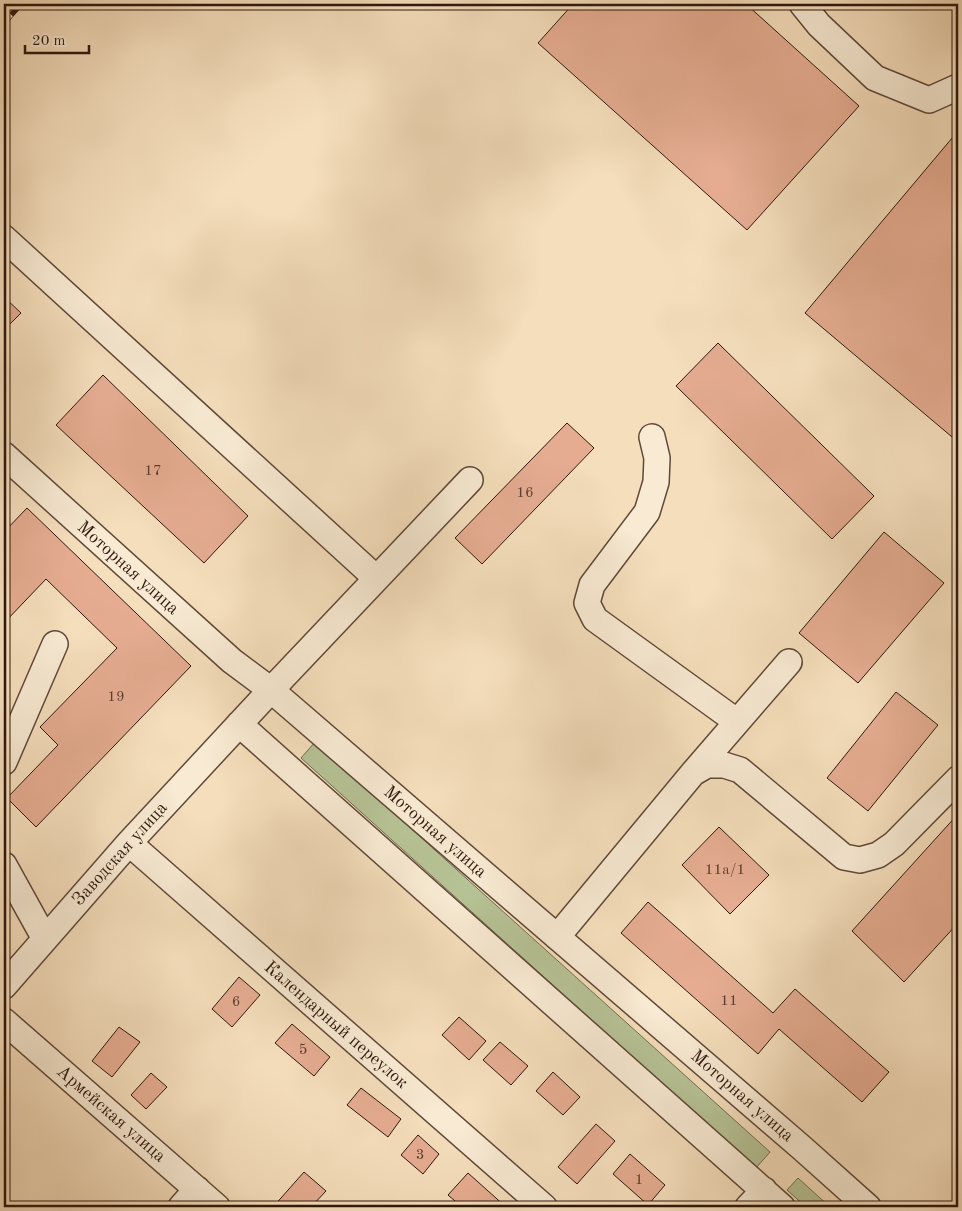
<svg xmlns="http://www.w3.org/2000/svg" width="962" height="1211" font-family="'Old Standard TT',serif">
<rect width="100%" height="100%" fill="#f5debc"/>
<filter id="stains"><feTurbulence type="fractalNoise" baseFrequency=".004" numOctaves="4"/><feColorMatrix values="0 0 0 0 .2 0 0 0 0 .09 0 0 0 0 .02 0 0 0 .5 -.17"/></filter>
<radialGradient id="worn" r=".72"><stop offset=".6" stop-color="#630" stop-opacity="0"/><stop offset="1" stop-color="#630" stop-opacity=".3"/></radialGradient>
<path fill="#b6c295" stroke="#726c51" d="M315,742L770,1152L756,1168L301,758Z
M798,1178L830,1207H806L787,1190Z"/>
<path fill="#e5ac91" stroke="#2f170d" d="M573,4H746L859,106L747,230L538,43Z
M958,131V442L805,313Z
M4,297L21,313L4,330Z
M718,343L874,496L832,539L676,386Z
M103,375L248,516L204,563L56,425Z
M567,423L594,448L482,564L455,538Z
M27,508L191,666L36,827L7,798L58,745L40,727L117,648L46,579L4,623V532Z
M884,532L944,583L858,683L799,633Z
M896,692L938,725L868,811L827,778Z
M958,814V923L904,982L852,931Z
M719,827L769,875L730,914L682,865Z
M648,902L773,1013L795,989L889,1072L862,1102L779,1029L758,1054L621,933Z
M239,977L260,995L232,1027L212,1009Z
M459,1017L486,1041L469,1060L442,1035Z
M292,1024L330,1057L314,1076L275,1043Z
M119,1027L140,1042L112,1077L92,1061Z
M500,1042L528,1066L511,1085L483,1060Z
M553,1072L580,1097L563,1115L536,1091Z
M151,1073L167,1087L146,1109L131,1095Z
M361,1088L401,1119L388,1137L347,1105Z
M596,1124L615,1141L577,1184L558,1167Z
M418,1135L439,1154L423,1174L401,1155Z
M630,1154L665,1185L648,1205L613,1174Z
M304,1172L326,1191L311,1207H273Z
M468,1173L506,1207H462L448,1195Z"/>
<g fill="none" stroke-linecap="round" stroke-linejoin="round">
<g stroke="#604939" stroke-width="28">
<path id="minor" d="M802,4L819,25L875,78L929,100L958,87
M4,238L376,578
M652,437L657,458L656,482L647,512L592,585L587,603L595,619L736,721
M4,455L232,661L271,690L802,1148L868,1207
M239,724L782,1207
M4,762L55,644
M693,773L789,662
M129,843L544,1207
M4,865L45,939
M557,937L693,773L707,765H724L740,770L844,857L860,860L878,855L894,844L958,779
M4,986L129,843L271,690L470,480
M4,1021L217,1207
M181,1207L197,1189
M748,1207L764,1190"/>
</g>
<use href="#minor" stroke="#f8ead3" stroke-width="25"/>
<g stroke="#2f170d" stroke-width="5.5">
<path id="rail" d="M4,23L21,4"/>
</g>
<use href="#rail" stroke="#f8ead3" stroke-width="4" stroke-dasharray="11" stroke-linecap="butt"/>
</g>
<g text-anchor="middle" dominant-baseline="central" stroke-width="4.5" stroke-linejoin="round" paint-order="stroke">
<g font-size="15" fill="#5c3c2e">
<text x="153" y="471">17</text>
<text x="525" y="493">16</text>
<text x="116" y="697">19</text>
<text x="725" y="870">11а/1</text>
<text x="729" y="1001">11</text>
<text x="236" y="1002">6</text>
<text x="303" y="1050">5</text>
<text x="420" y="1155">3</text>
<text x="639" y="1180">1</text>
</g>
<g font-size="18" fill="#2f170d" stroke="#f8ead3">
<text transform="translate(128 568) rotate(42)">Моторная улица</text>
<text transform="translate(435 832) rotate(41)">Моторная улица</text>
<text transform="translate(120 854) rotate(-48)">Заводская улица</text>
<text transform="translate(336 1025) rotate(41)">Календарный переулок</text>
<text transform="translate(742 1096) rotate(41)">Моторная улица</text>
<text transform="translate(111 1114) rotate(41)">Армейская улица</text>
</g>
</g>
<rect width="962" height="1211" fill="none" stroke="#f5debc" stroke-width="20"/>
<rect x="5" y="5" width="952" height="1201" fill="none" stroke="#2f170d" stroke-width="2.5"/>
<rect x="10" y="10" width="942" height="1191" fill="none" stroke="#2f170d"/>
<path d="M25 45v8h64v-8" fill="none" stroke="#2f170d" stroke-width="2.5"/>
<text x="32" y="45" font-size="15" fill="#2f170d" stroke="#f8ead3" stroke-width="4" paint-order="stroke">20 m</text>
<rect width="100%" height="100%" filter="url(#stains)"/>
<rect width="100%" height="100%" fill="url(#worn)"/>
</svg>
